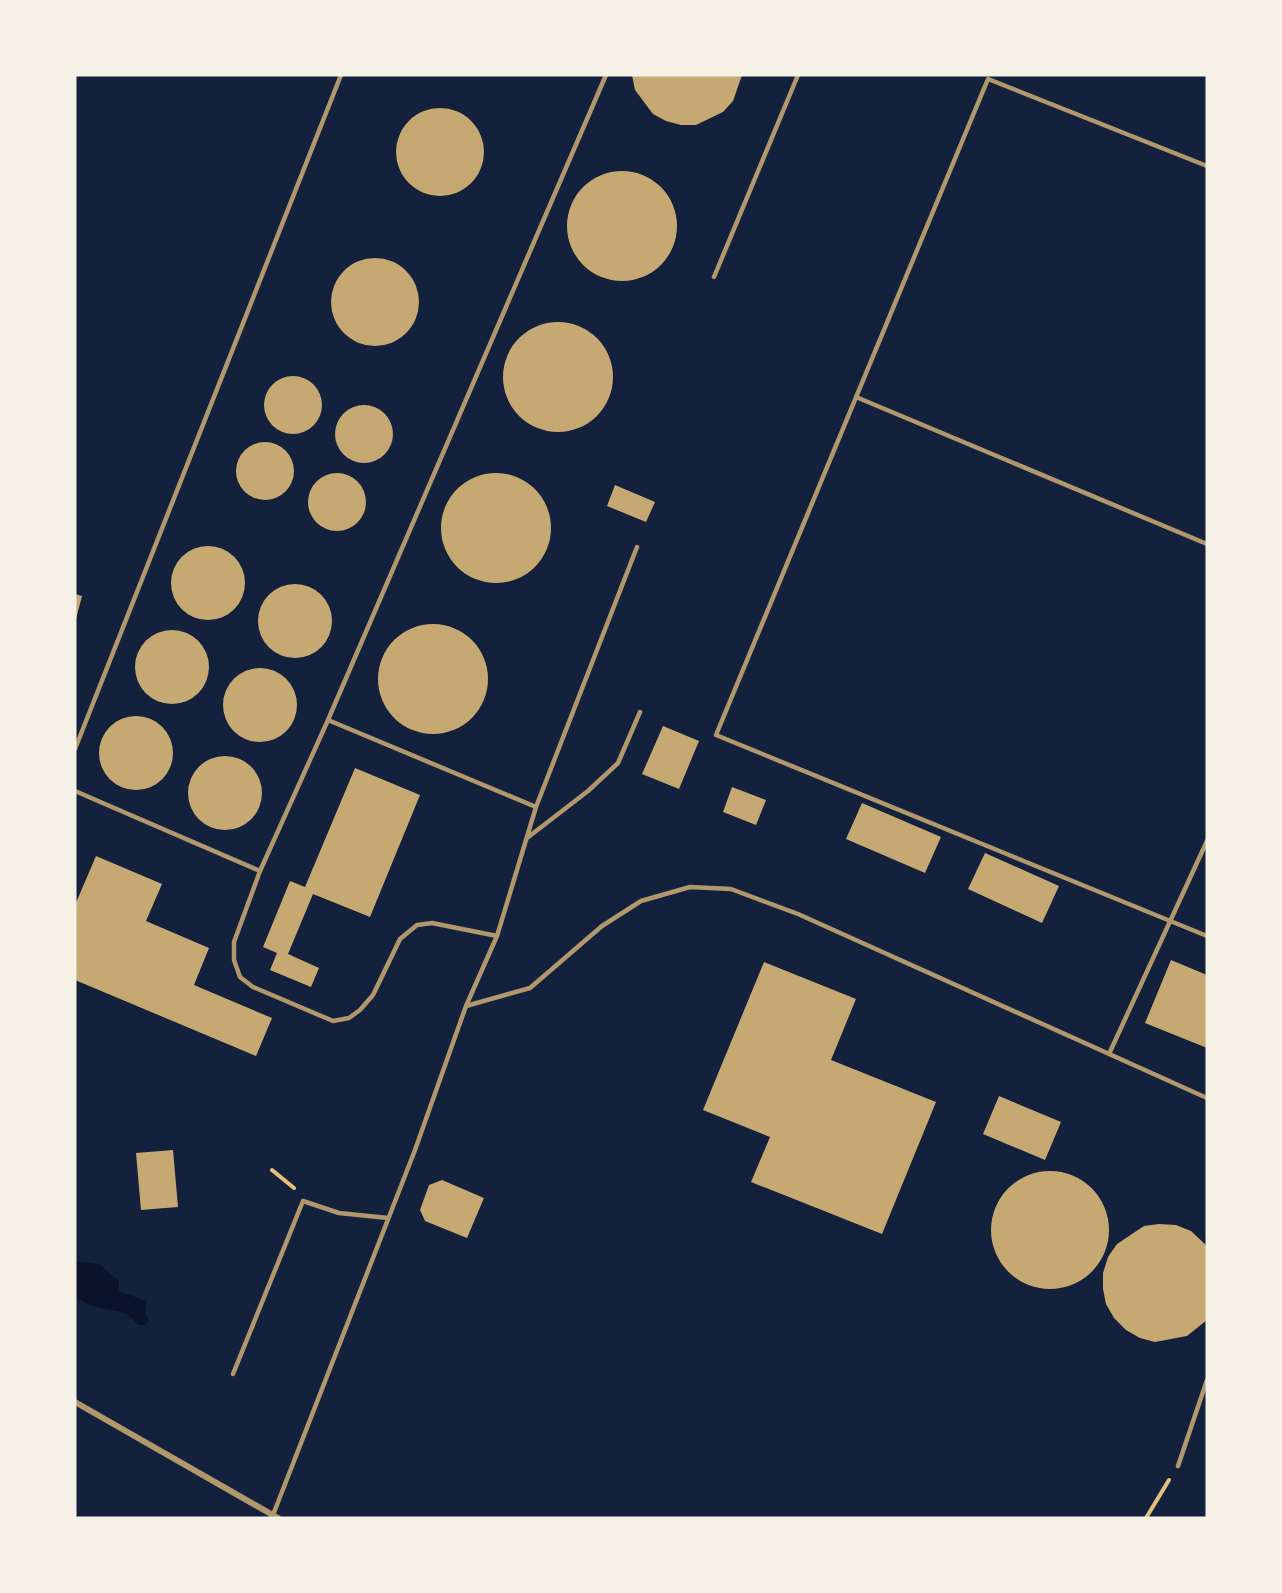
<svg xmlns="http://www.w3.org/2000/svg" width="1282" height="1593" font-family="Overpass,sans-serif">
<rect width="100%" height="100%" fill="#14213d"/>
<path fill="#0b132b" d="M75,1261L99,1264L119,1281V1291L146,1301L145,1313L149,1321L145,1325H138C125,1307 110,1312 93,1306C87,1304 81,1300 75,1298Z"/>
<path fill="#c6a872" d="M632,75H742L733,101L723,112L696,125H681L666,121L653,114L635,90Z
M396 152a44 44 0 1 1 88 0a44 44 0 1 1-88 0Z
M567 226a55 55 0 1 1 110 0a55 55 0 1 1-110 0Z
M331 302a44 44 0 1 1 88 0a44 44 0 1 1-88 0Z
M503 377a55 55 0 1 1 110 0a55 55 0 1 1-110 0Z
M264 405a29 29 0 1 1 58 0a29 29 0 1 1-58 0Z
M335 434a29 29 0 1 1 58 0a29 29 0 1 1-58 0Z
M236 471a29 29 0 1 1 58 0a29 29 0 1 1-58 0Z
M441 528a55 55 0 1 1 110 0a55 55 0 1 1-110 0Z
M308 502a29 29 0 1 1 58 0a29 29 0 1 1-58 0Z
M615,485L655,502L646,522L607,506Z
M171 583a37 37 0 1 1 74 0a37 37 0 1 1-74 0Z
M258 621a37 37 0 1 1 74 0a37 37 0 1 1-74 0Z
M75,594L82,596L76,619H75Z
M378 679a55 55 0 1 1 110 0a55 55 0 1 1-110 0Z
M135 667a37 37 0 1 1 74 0a37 37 0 1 1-74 0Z
M223 705a37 37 0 1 1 74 0a37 37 0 1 1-74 0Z
M99 753a37 37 0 1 1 74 0a37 37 0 1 1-74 0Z
M663,726L699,741L679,789L642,774Z
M188 793a37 37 0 1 1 74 0a37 37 0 1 1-74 0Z
M355,768L420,795L370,917L313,894L288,954L319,968L311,987L270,970L277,953L263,947L290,881L305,887Z
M732,787L766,800L756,825L723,812Z
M862,803L941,837L925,873L846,839Z
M985,853L1059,886L1042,923L968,889Z
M96,856L162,884L146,921L209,948L194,985L272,1018L256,1056L75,980V905Z
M1171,960L1207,975V1048L1145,1023Z
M764,962L856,999L831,1060L936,1102L882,1234L751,1182L770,1137L703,1110Z
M999,1096L1061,1122L1045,1160L983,1134Z
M173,1150L178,1207L141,1210L136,1153Z
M991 1230a59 59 0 1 1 118 0a59 59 0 1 1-118 0Z
M442,1180L484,1198L467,1238L425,1221L420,1210L429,1185Z
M1159,1224L1176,1225L1191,1231L1207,1246V1320L1187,1336L1155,1342L1140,1338L1126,1330L1114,1318L1106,1304L1103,1289V1273L1108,1257L1117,1244L1144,1226Z"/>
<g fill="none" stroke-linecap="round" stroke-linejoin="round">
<path stroke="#e5c07b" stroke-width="4" d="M272,1170L294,1188
M1146,1518L1169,1480"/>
<path stroke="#b1986c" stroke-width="4.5" d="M1207,166L988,79L716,735L1207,936
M714,277L798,75
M856,397L1207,544
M328,720L260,871L234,942V960L240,977L253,987L333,1021L349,1018L360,1010L373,995L400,939L417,925L432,923L497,936
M75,749L341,75
M75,791L260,871
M536,807L328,720L606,75
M527,838L588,791L618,763L640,712
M466,1006L497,936L536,807L637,547
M1109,1054L1207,841
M233,1374L303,1201L339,1213L388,1218
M1178,1466L1207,1380
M273,1515L415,1150L466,1006L530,988L602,926L641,901L690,887L731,889L798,914L1207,1098"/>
<path stroke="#b1986c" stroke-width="6" d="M75,1402L278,1518"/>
</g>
<rect width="1282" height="1593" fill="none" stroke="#f6f1e7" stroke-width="153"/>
</svg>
